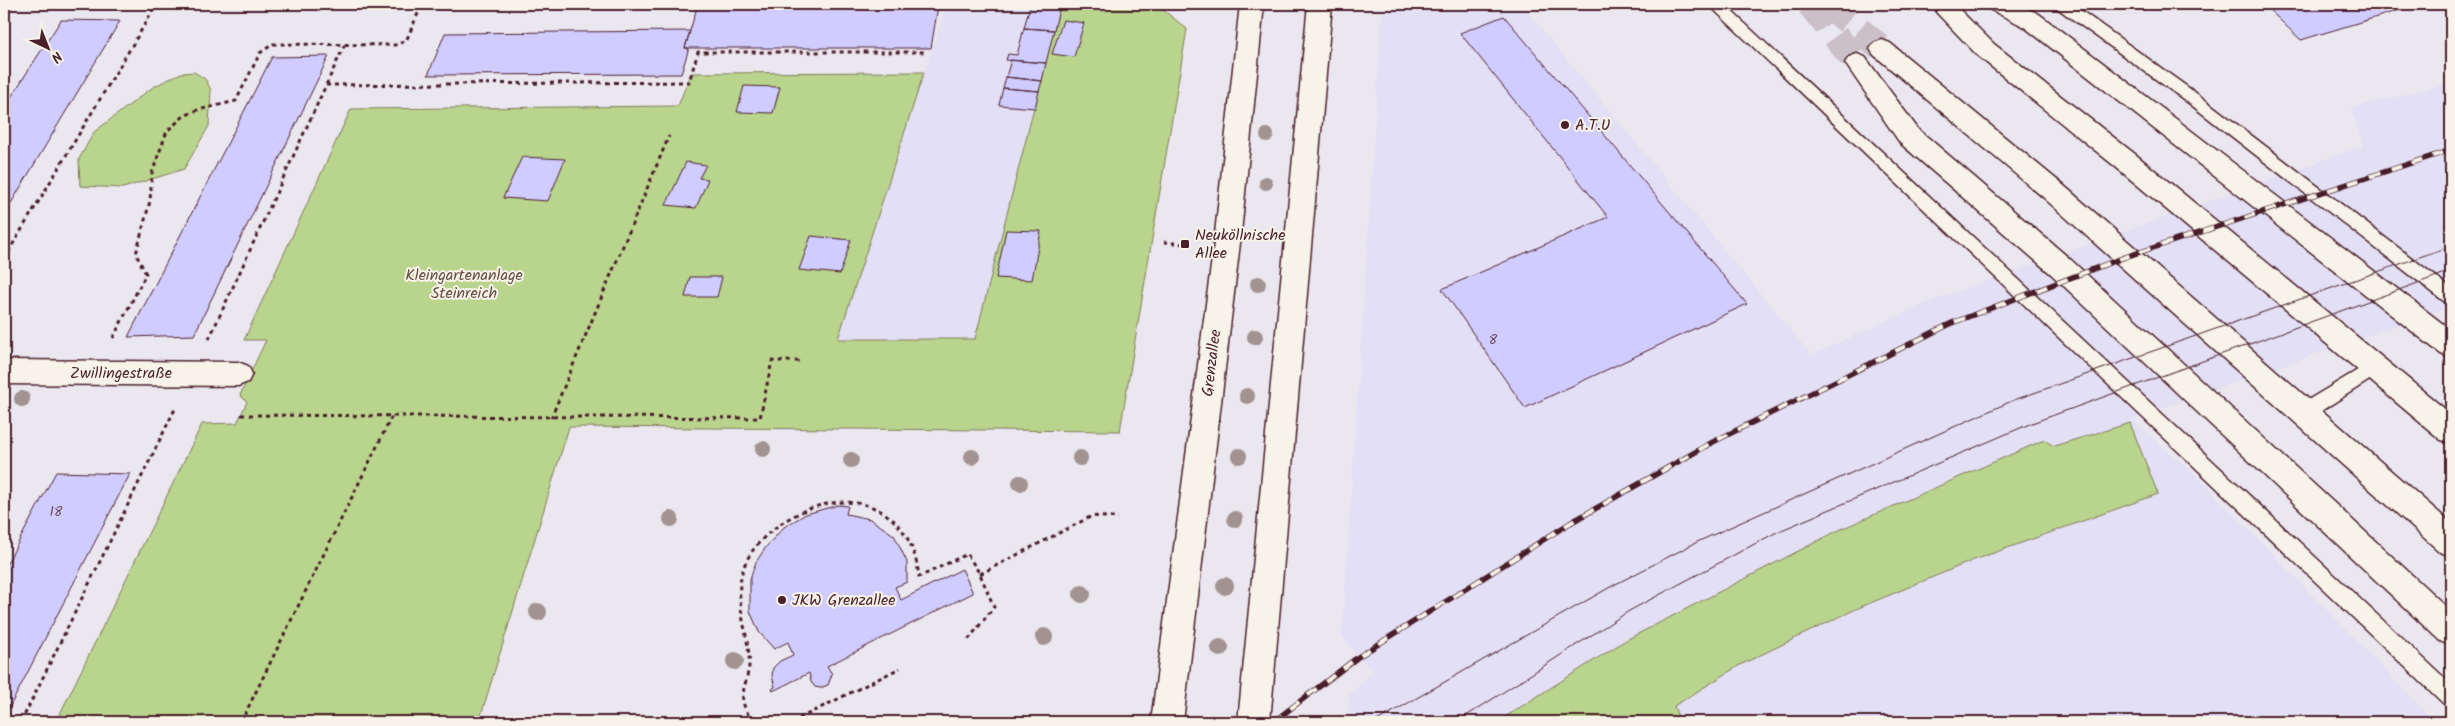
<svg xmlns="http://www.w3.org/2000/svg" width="2455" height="726" font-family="Kalam,sans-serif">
<rect width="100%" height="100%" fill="#ebe7ef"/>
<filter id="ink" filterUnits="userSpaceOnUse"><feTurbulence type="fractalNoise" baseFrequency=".02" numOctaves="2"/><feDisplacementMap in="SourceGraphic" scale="10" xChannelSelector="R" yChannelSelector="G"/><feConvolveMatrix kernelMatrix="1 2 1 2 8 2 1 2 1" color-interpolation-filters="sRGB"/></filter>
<g filter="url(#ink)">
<path fill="#e3dff4" d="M947,4H1061L975,339H838Z
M1399,4H1521L1811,355L1934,300L2363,146L2351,108L2451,83V306L2131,419L2200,479L2435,722H1348L1349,695L1374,671L1358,657L1342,635L1382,15Z"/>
<path fill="#b9d48c" stroke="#827a5c" d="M1157,5L1187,29L1120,431L569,427L479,722H56L202,424L237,423L247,402L240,395L266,340H244L351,109L678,106L691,73L924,72L838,339H975L1060,6Z
M194,72L205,79L211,90L209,126L184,169L123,188L80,186L79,159L94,132L153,87L181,73Z
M2130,423L2158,494L1974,560L1856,609L1740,665L1674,706L1680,722H1497L1626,640L1839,530L2044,440L2054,446Z"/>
<path fill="#d0ccff" stroke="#4a1f2b" d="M2263,4H2420L2301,40Z
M1030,5L1060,6L1054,30L1024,28Z
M938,6L931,48H685L697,7Z
M1504,16L1747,304L1525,408L1442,289L1608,217L1460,33Z
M61,20L120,21L4,215V108Z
M1063,20L1084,23L1074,57L1052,54Z
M1024,28L1054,30L1046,63L1006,60L1008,54L1017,55Z
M690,31L685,48H689L681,74L428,75L445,33Z
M329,56L194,335L128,337L272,57Z
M1011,60L1046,63L1042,81L1006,77Z
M1006,77L1042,81L1039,91L1003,88Z
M744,86L780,87L773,113L737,112Z
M1003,88L1039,91L1035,108L999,105Z
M522,157L565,159L548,201L503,198Z
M686,162L706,165L699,178L708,179L696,208L666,205Z
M1006,230L1041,231L1032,280L996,278Z
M811,236L851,240L840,274L799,270Z
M690,277H722L717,297H685Z
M56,472L130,474L4,718V569Z
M838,505L848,506L846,514L870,519L894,535L907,562V582L895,587L901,600L962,569L973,593L827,666L832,674L828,685L820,688L815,687L811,682L809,673L773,691L772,689L775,687L772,676L773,668L780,661L793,655L788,642L774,649L759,632L750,611V579L756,562L766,547L784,527L806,514Z"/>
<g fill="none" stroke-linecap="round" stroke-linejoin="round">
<path stroke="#cbbfc8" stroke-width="27" stroke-dasharray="27 14" stroke-linecap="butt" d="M1810,4L1857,63
M1827,4L1882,49"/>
<g stroke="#4a1f2b" stroke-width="3">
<path id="lane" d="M1708,4H1724L2451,684V707L2444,704Z
M2055,4H2072L2200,96L2451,288V304L2445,302L2190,104L2057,8Z
M2376,359L2382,362L2385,367L2382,372L2310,418L2304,420L2298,418L2295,412L2298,406Z"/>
</g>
<g stroke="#4a1f2b" stroke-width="3">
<path id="street" d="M4,360L238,362L248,366L252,374L248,382L238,386L4,384Z"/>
</g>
<g stroke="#4a1f2b" stroke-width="3">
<path id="secondary" d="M1240,4H1264L1240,243L1183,722H1151L1214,243Z
M1308,4H1332L1270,722H1238Z"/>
</g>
<g stroke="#4a1f2b" stroke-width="3">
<path id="highway" d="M1948,4L1956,6L1994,44L2135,154L2451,414V443L2441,440L2117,168L1978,56L1936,12L1940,6Z
M1988,4H2018L2039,14L2451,330V358L2441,354L2023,26L1991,10Z
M1882,40L1890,43L2062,184L2451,523V556L2440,552L2044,198L1874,55L1870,49L1874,43Z
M1857,54L1865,57L1918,129L2069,258L2451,611V646L2440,641L2051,274L1900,143L1845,63L1849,57Z"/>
</g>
<path stroke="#4a1f2b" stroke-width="3" stroke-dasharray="4 4" stroke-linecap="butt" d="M326,85L689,82L698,52H926
M1164,242L1185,244
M4,259L157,4
M113,338L146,274L136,254L150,201L152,173L167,131L184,116L198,110L236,101L260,53L273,44L397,45L407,39L422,4
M209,339L345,44
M241,415L760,418L772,361H799
M551,418L669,136
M980,574L1092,516L1118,518
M21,722L175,409
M241,722L392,416
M752,722C749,715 744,708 743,701C741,689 751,673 749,656C747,630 736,604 741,577C745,557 758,541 775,528C833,483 910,495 919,577L967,554L980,574L994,607L968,640
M792,722L900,668"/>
<use href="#lane" fill="#f7f3e8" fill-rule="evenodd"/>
<use href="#street" fill="#f7f3e8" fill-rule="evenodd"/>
<use href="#secondary" fill="#f7f3e8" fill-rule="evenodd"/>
<use href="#highway" fill="#f7f3e8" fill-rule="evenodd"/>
<path stroke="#4a1f2b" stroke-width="1" d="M1375,722L1612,586L1697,542L2014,400L2451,246
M1457,722L1629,611L1777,532L2032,423L2451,271"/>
<g stroke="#4a1f2b" stroke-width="5.5">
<path id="rail" d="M1273,722L1358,657L1570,523L1713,442L1952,323L2125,257L2451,150"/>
</g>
<use href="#rail" stroke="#f7f3e8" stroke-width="4" stroke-dasharray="11" stroke-linecap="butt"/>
</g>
<g fill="#a29290">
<circle cx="1267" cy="135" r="7"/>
<circle cx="1266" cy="183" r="7"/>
<circle cx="1258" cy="284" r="8"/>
<circle cx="1255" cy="337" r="8"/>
<circle cx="1247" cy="396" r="8"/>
<circle cx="22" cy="399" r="8"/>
<circle cx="763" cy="449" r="8"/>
<circle cx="1239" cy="456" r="8"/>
<circle cx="972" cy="457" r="8"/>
<circle cx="1080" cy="458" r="8"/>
<circle cx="851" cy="460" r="8"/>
<circle cx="1020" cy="483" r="8"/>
<circle cx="671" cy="519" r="8"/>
<circle cx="1235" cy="519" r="8"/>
<circle cx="1225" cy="586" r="9"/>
<circle cx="1082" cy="594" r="9"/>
<circle cx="538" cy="612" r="9"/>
<circle cx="1044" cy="637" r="9"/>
<circle cx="1220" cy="648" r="9"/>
<circle cx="735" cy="661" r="9"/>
</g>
</g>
<g fill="#4a1f2b" stroke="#f7f3e8" stroke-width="2">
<circle cx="1565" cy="125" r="5"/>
<rect x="1180" y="239" width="10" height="10" rx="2.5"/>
<circle cx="782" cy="600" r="5"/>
</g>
<g text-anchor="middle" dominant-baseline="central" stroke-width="4" stroke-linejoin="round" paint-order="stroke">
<g font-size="14" fill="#6c4a60">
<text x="1493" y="340">8</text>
<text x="56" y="512">18</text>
</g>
<g font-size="16" fill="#4a1f2b" stroke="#f7f3e8" text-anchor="start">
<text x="1575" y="125">A.T.U</text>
<text x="1195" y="235">Neuköllnische<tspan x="1195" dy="18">Allee</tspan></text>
<text x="792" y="600">JKW Grenzallee</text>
</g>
<g font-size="16" fill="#664c43" stroke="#f7f3e8">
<text x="464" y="275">Kleingartenanlage<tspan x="464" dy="18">Steinreich</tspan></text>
</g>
<g font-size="16" fill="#4a1f2b" stroke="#f7f3e8">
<text transform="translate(1212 363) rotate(-83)">Grenzallee</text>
<text x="121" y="373">Zwillingestraße</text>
</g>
</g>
<rect width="2455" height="726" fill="none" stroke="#f7f3e8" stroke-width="20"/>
<rect x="10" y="10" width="2435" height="706" fill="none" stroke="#4a1f2b" stroke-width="2" filter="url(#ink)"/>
<g transform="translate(48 48) rotate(137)" stroke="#f7f3e8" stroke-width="4" paint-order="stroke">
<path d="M0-4L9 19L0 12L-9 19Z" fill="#4a1f2b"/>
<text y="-8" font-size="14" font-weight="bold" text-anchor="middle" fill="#4a1f2b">N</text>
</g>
</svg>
